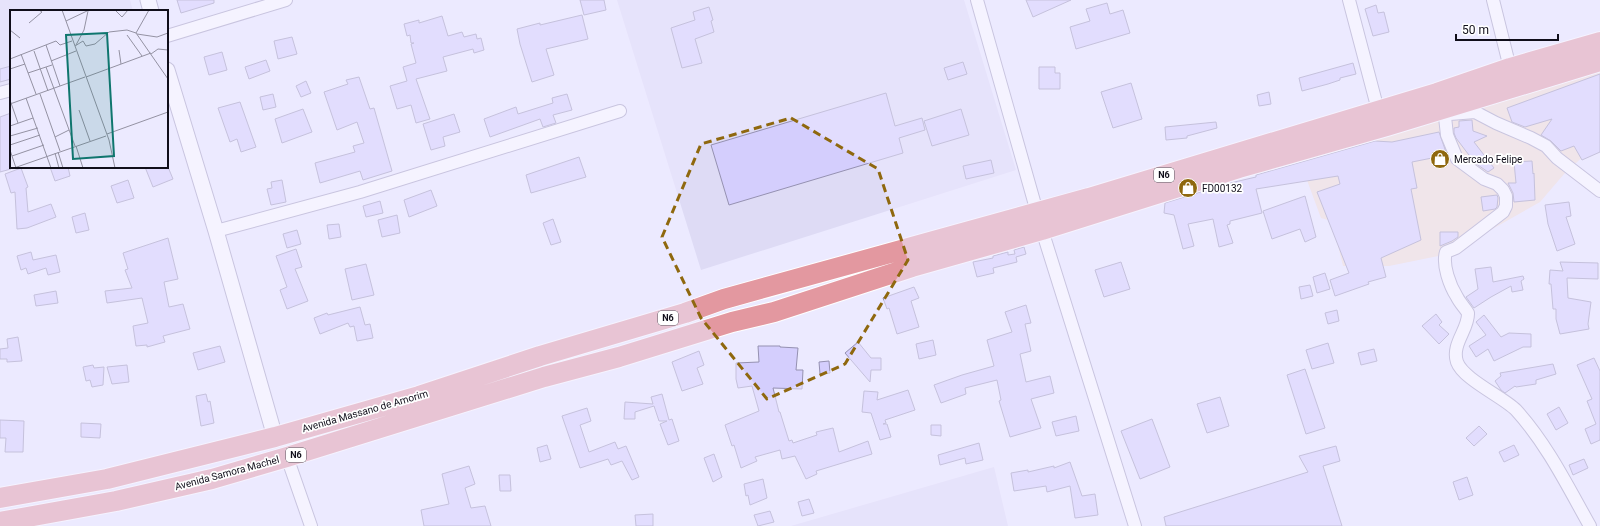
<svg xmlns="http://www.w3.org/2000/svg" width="1600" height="526" font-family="Roboto,sans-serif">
<rect width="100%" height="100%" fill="#eceaff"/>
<path fill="#f3dfd0" d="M1600,39V141L1564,174L1540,202L1448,254L1389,266H1343L1332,221L1321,218L1294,145Z"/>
<path fill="#dedbf5" d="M0,0H130L133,11H11V83L0,87Z
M617,0H964L1016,170L701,270Z
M994,467L1008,526H791Z"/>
<path fill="#d4cefd" stroke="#9591b1" d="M177,0H214V3L181,13Z
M580,0H604L606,10L584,15Z
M1026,0H1071L1033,17Z
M1107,3L1110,14L1123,10L1130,33L1076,49L1070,27L1090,21L1086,9Z
M1376,5L1378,13L1384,12L1389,32L1373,36L1365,9Z
M709,7L713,20L711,21L714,32L695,39L702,63L682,68L671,28L695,20L693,12Z
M582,15L588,39L546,49L554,75L532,82L520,44L517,29L540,23V25Z
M442,16L448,36L462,32L464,37L476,34L477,39L481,38L484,50L474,53L473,49L443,57L447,71L416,79L430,119L416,123L411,105L397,109L390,86L407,81L403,67L416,63L411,44L414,43H411L410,35L407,36L404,24L419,20V23Z
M292,37L297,54L278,59L274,41Z
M222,52L227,70L209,75L204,57Z
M266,60L270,71L249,79L245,67Z
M963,62L967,74L948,80L944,68Z
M1353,63L1356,74L1340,78V80L1328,84L1302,91L1299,78Z
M11,66V79L0,82V69Z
M1039,67H1055V73H1060V89H1039Z
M1600,74V152L1582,160L1574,146L1561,151L1551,141L1541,135L1552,119L1525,127L1512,122L1507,108Z
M359,77L370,109L374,108L392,171L363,180L360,171L320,183L315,163L355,152L353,146L364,143L357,122L337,130L324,92L348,84L346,80Z
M306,81L311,93L301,97L296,86Z
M1131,83L1142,119L1113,128L1101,92Z
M1269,92L1271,104L1259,106L1257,95Z
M886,93L895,126L922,118L925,130L899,138L903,153L729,205L711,145Z
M273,94L276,107L263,110L260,97Z
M567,94L572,110L553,115L556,123L543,127L540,119L490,137L484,119L516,107L518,114L553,103L552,98Z
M240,102L256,147L241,152L237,139L230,142L218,108Z
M303,109L312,132L282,143L275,119Z
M961,109L969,135L932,146L924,121Z
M11,113V169L0,172V117Z
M454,114L460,132L443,137L445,146L431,150L423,124Z
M1472,120L1473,131L1487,136L1474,142L1494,168L1488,172L1475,163L1456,138L1454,133V128L1459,127V121Z
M1216,122L1217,128L1187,136V138L1166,140L1165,127Z
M1439,132L1447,155L1412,162L1417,188L1411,189L1421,240L1381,258L1386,277L1368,282L1369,284L1335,296L1330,280L1349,273L1317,192L1340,184L1338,176L1256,189L1262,213L1230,221V224L1227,225L1233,243L1219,247L1213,219L1188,224L1194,246L1183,249L1174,215L1164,213L1165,203L1226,184L1256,177V175L1375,141L1392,142Z
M579,157L586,177L531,193L526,175Z
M991,160L994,173L966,179L963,166Z
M1532,161L1533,174L1534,173L1535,200L1514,202L1513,193L1508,183H1516L1514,162Z
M50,167H68L70,176L55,181Z
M145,167H168L173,179L153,187Z
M21,168L28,187L26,188L28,212L51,204L56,217L27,228L17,229L15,192L11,193L5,174Z
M128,180L134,198L117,203L111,186Z
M282,180L286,202L271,205L267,189L272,188L271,182Z
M431,190L437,206L409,217L404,200Z
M1497,195L1498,198L1497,207L1495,209L1483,211L1481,197Z
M1305,196L1316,237L1305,242L1300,229L1272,239L1263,211Z
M380,201L383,213L366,217L363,206Z
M1569,202L1571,216L1566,217L1575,244L1557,251L1548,224L1545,205Z
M85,213L89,230L76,233L72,217Z
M397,215L400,233L382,237L378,220Z
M553,219L561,242L551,245L543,223Z
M339,224L341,237L329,239L327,225Z
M297,230L301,244L287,248L283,234Z
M1440,232H1458V237L1452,241L1440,246Z
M168,238L178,279L164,282L169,307L183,304L190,329L163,336L165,342L147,347V345L136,346L133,326L148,323L142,298L107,303L105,291L132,288L125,270L128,269L123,253Z
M1024,247L1026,254L1016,257L1017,262L993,268L994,273L977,277L973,262L993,258V256L1008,252V255L1015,254L1014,250Z
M296,249L302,267L295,269L308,301L287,309L280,290L287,287L276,256Z
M31,252L33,260L56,255L60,272L48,275L46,268L28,274L26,268L21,270L17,256Z
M1121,262L1130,289L1104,297L1095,270Z
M1560,262L1598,263V279L1567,278L1568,298L1591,302L1588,324L1589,329L1560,334L1556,319V309H1553L1551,284H1549L1550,270L1563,271Z
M366,264L374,295L352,300L345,269Z
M1491,267L1493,282L1523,276L1524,279L1521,281L1523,290L1512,292L1511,286L1491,297L1474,308L1466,297L1478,289L1475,269Z
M1325,273L1330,289L1317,293L1313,277Z
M1310,285L1313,296L1301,299L1299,287Z
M914,287L919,298L911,301L919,327L897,334L889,308L887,309L883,298Z
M56,291L58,303L36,306L34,295Z
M1026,305L1031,323L1025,324L1031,351L1020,354L1026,382L1050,376L1054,393L1031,399L1041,428L1010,437L999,401L1001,400L997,380L965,388L966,394L941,403L934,385L962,375L994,366L987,340L1012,332L1005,312Z
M360,307L365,325L370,324L373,338L357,341L354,326L350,327L348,323L320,334L314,318L327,313L328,315Z
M1337,310L1339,321L1328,324L1325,313Z
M1436,314L1442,322L1439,325L1449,334L1439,344L1422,326Z
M1484,315L1501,337L1509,333L1531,334V347H1523L1494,361L1488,349L1476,357L1469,346L1486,335L1476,322Z
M18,337L22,361L7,362V359H0V349L8,348L7,339Z
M933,340L936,355L919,359L916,344Z
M858,342L871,358H881V370H871L870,382L845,353Z
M1328,343L1334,363L1312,369L1306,350Z
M220,346L225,362L198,370L193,353Z
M758,346H780V347L798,348L796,370H803L802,389L773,388L779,412H780L789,441L792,440L793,443L817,435L816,432L833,428L839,452L868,441L872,454L816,471L817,474L806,479L795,456L782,459L780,450L755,457L757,461L741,468L734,445L732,446L725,425L759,411L752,386L738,388L736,379V363L759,362Z
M1374,349L1377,361L1361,365L1358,353Z
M699,351L704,365L697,368L703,384L682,391L672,362Z
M1594,358L1600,371V440L1591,444L1585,429L1596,424L1587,401L1592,399L1577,365Z
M829,361L830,373L820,374L819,362Z
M1553,364L1556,374L1536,380V384L1516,387L1515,386L1505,393L1501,390L1495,381L1501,376L1500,373Z
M93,365L94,368L104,367L103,385L92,387L90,380L86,381L83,367Z
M127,365L129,382L112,384L107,367Z
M1305,369L1325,428L1306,434L1287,375Z
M908,390L915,410L885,420L886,423L883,424H887L891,437L880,440L871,413L862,412L864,391L878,392L877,400Z
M206,394L208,402L210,401L214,423L201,426L196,396Z
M662,394L669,420L672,419L679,441L668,445L660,424L667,421H659L654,406L635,412V419H624L625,402L653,404L651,397Z
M1220,397L1229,426L1207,433L1197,404Z
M1559,407L1568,423L1556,430L1547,414Z
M587,408L591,421L580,425L589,452L615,442L618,449L626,446L639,477L632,480L622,461L611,465L608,459L580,468L562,416Z
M1076,416L1079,431L1056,436L1052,422Z
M1152,419L1170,467L1140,479L1121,431Z
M0,420L24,421L23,452H5L6,438H0Z
M81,423L101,424L100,438L81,437Z
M931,425H941V436L931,435Z
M1479,426L1487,434L1474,446L1466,438Z
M979,443L983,460L966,464L965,458L940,465L938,455Z
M547,445L551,459L540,462L537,448Z
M1514,445L1519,455L1504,462L1499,452Z
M1336,446L1340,461L1323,466L1342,526H1166L1164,517L1308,472L1299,456Z
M714,454L722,477L713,482L704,458Z
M1584,459L1588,468L1573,475L1569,465Z
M1070,462L1082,496L1095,494L1098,515L1075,518L1070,486L1047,492L1046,486L1014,491L1011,473L1028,470V472L1054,466V468Z
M469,466L475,484L465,488L471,508L485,506L491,526H424L421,510L449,504L442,474Z
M499,475H510L511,491H500Z
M1467,477L1473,495L1459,500L1453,482Z
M763,479L767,498L750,505L748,495L746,496L744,484Z
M809,499L814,513L802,516L798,502Z
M770,511L774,522L758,526L754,515Z
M653,514V526H636L635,515Z"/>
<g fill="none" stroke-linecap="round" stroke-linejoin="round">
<g stroke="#9d99b9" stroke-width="14">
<path id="minor" d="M977,0L1037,212
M1349,0L1378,110
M1493,0L1510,68
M167,36L286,0
M0,93L11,90
M1444,108L1447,135L1457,159L1484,179L1497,184L1503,190L1506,196V206L1503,212L1477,232L1456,248L1446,252C1442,265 1450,286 1457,297C1460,303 1465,308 1468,313C1469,329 1451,344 1457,362C1463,379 1503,397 1516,410C1547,444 1568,487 1590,526
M1450,114L1475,112L1496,123L1531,138L1546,146L1557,158L1600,191
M1042,230L1135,526
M216,231L360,192L620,111
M287,457L311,526"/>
</g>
<g stroke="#9d99b9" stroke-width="17">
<path id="tertiary" d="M148,0L151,11
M167,70L216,231L275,437"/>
</g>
<g stroke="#fff" stroke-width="22">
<path id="trunk" d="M0,498L107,479L275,437L419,396L540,356L685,313L724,299L1089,198L1437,93L1510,68L1600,42
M0,522L116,501L212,479L287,457L544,377L619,357L732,322L774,312L912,267L1042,230L1239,168L1387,126L1600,61"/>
</g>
<use href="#minor" stroke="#fff" stroke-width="12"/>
<use href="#tertiary" stroke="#fff" stroke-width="15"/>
<use href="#trunk" stroke="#e398a0" stroke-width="20"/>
</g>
<path d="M0 0H1600V526H0ZM791,118L878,169L908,260L845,364L767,399L701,318L662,237L701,144Z" fill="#eceaff" fill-opacity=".55" fill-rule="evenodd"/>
<path fill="none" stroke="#8f680e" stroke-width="3" stroke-dasharray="8 5" stroke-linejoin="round" d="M791,118L878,169L908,260L845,364L767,399L701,318L662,237L701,144Z"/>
<defs>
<g id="shop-disc" transform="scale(1)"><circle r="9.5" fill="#8f680e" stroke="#fff"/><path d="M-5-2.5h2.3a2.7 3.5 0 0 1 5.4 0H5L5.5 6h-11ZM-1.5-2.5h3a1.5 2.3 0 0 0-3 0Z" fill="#fff"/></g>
</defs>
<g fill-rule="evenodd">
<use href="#shop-disc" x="1440" y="159"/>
<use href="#shop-disc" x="1188" y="188"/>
</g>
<g text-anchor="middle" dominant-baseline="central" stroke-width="3.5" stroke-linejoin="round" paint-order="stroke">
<g fill="#fff" stroke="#58565f" stroke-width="1">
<rect x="1154" y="168" width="20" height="14" rx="3"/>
<rect x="658" y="311" width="20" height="14" rx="3"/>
<rect x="286" y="448" width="20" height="14" rx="3"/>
</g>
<g font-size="9" font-weight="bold" fill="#100e1a">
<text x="1164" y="175">N6</text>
<text x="668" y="318">N6</text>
<text x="296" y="455">N6</text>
</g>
<g font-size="10" fill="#100e1a" stroke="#fff" text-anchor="start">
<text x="1454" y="159">Mercado Felipe</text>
<text x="1202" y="188">FD00132</text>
</g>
<g font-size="10" fill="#100e1a" stroke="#fff">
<text transform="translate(365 411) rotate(-16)">Avenida Massano de Amorim</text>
<text transform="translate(227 473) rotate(-15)">Avenida Samora Machel</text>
</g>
</g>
<g transform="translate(10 10)">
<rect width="158" height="158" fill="#eceaff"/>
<path fill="none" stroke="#9492a3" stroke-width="1" d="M52,0L99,130L105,158M105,0L112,7L118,0M139,0L126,23L158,69M56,11L77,1M19,13L32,2L29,0M0,20L10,28M127,24L147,27L158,23M117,25L132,46M36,35L50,76M66,35L74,20L78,1M65,36L73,31L76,36L85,34L99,22L117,20L126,23M109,40L111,54M24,41L38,81M11,44L26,84M141,44L148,39L158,40M0,49L46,31L50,35L62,31M41,51L66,41M36,57L65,136M0,59L15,54M18,63L42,55M76,67L141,43M30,84L50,141M16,88L41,158M0,90L8,113M0,94L75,67M69,100L80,131M0,116L23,108M97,124L158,102M0,126L28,118M45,127L59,120M0,135L30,125M66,136L73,158M0,140L6,158M48,142L53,158M45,143L49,158M2,146L34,135M4,158L96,126"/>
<path fill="#0f766e" fill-opacity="0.15" stroke="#0f766e" stroke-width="2" d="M97,23L104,146L63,149L56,25Z"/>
<rect width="158" height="158" fill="none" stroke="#100e1a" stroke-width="2"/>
</g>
<path d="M1456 34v6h102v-6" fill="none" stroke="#100e1a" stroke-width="2"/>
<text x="1462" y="34" font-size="12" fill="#100e1a" stroke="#ffffff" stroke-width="3" paint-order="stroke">50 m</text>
</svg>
